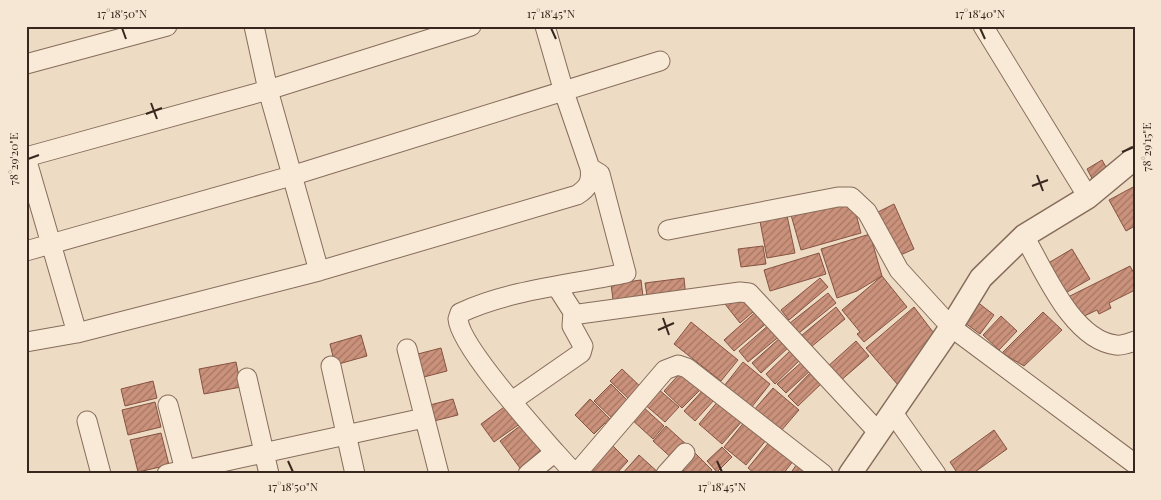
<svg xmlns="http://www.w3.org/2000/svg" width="1161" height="500" font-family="'Playfair Display',serif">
<defs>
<pattern id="building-hatch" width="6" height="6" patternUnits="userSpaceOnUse" patternTransform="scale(1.25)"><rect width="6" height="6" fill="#ca917b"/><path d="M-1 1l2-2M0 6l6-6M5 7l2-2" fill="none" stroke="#a57664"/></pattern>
</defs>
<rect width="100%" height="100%" fill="#eddbc4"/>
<path fill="url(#building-hatch)" stroke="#865341" d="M1102,160L1110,174L1095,184L1087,169Z
M1135,186V226L1126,231L1109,200Z
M852,199L861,233L801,250L791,215Z
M894,204L914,249L896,257L876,213Z
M786,211L795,253L767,258L759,216Z
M870,234L882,276L857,291L837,298L821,249Z
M763,246L766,264L741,267L738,249Z
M1072,249L1090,279L1062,295L1045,265Z
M819,253L826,274L770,291L764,270Z
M1130,266L1135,275V290L1109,303L1111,308L1099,314L1097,310L1078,319L1068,297Z
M882,276L907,307L864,342L857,334L860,332L842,310Z
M684,278L686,298L648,302L645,283Z
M820,278L828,287L789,320L781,310Z
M641,280L644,305L614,308L611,284Z
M828,293L836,303L799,333L790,323Z
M750,298L760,306L740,323L725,304Z
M976,301L994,315L980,334L961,320Z
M836,307L845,319L811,347L802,335Z
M914,307L936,336L898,385L866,348Z
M759,309L769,321L734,351L724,340Z
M1043,312L1062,330L1024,366L1002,353Z
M1001,316L1017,331L999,350L983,335Z
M691,322L738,360L721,381L674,344Z
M771,323L781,335L748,362L739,351Z
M361,335L367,356L335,365L330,344Z
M781,337L790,346L761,373L752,363Z
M856,341L869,356L839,382L826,368Z
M441,348L447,371L420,378L414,355Z
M792,349L801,359L775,384L766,374Z
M803,361L811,370L786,393L777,384Z
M236,362L241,387L204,394L199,369Z
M743,362L770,384L751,408L724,386Z
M622,369L644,390L632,402L610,381Z
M684,369L703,387L682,408L664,391Z
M811,372L822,383L798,406L788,396Z
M153,381L157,398L125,406L121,389Z
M611,384L632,405L616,422L594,401Z
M657,388L679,407L665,422L643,403Z
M773,388L799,410L780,432L754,410Z
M704,389L715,399L695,421L684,411Z
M453,399L458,415L434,421L430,405Z
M590,399L614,423L610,428L605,423L594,434L575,415Z
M719,400L743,420L722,444L699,424Z
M155,402L161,427L128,435L122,410Z
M511,402L524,421L494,442L481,424Z
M641,405L664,426L653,439L630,418Z
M745,421L767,439L746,465L724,447Z
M524,423L547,455L523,472L500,441Z
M666,426L688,446L675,461L653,441Z
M994,430L1007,449L972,474H958L950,462Z
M161,433L169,465L138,472L130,440Z
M770,441L794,460L783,474H755L748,468Z
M610,443L628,461L616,474H581Z
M722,447L732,457L717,472L707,461Z
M694,452L712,470L709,474H687L679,466Z
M639,455L660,474H622Z
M799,461L816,474H790Z"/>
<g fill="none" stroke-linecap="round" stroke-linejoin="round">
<g stroke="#876c5b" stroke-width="21">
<path id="minor" d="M254,26L268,90L471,26
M983,26L1088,197
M26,64L167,26
M26,157L268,90L319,271
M26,158L77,333L319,271L577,195C588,188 592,182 590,168L564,92L545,26
M668,230L838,197H851L867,212L899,270L951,327L1135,464
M1024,236C1044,270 1072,340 1116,345C1122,346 1129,343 1135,341
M26,251L291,176L660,61
M557,287L573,312L579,314L740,292L749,293L879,433
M26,342L77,333
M407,349L439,474
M331,366L355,474
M247,378L269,474
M512,401L581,353L583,346L572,326L573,312
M168,405L186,474
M893,413L936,474
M87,421L101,474
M555,452C534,428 460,346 458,319L460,313C508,290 574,284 626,273L600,174L590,168
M167,474L424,418
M528,474L555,452L575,474
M576,474L665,370L678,365L687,368L823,474
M666,474L685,453"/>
</g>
<g stroke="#876c5b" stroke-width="25">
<path id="tertiary" d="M850,474L951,327L981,278L1024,236L1088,197L1135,158"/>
</g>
<use href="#minor" stroke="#f8ead7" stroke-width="19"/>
<use href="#tertiary" stroke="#f8ead7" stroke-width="22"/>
</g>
<path fill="none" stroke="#37271e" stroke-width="2" d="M122,28L126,39M551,28L556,39M980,28L985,39M151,103L157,119M146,114L162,108M1122,152L1134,147M28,159L39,155M1037,175L1043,191M1032,186L1048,180M663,318L669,335M658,330L674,323M288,461L293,472M717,461L722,472"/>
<rect width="1161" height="500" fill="none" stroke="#f5e7d3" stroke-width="55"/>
<rect x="28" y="28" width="1106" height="444" fill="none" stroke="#37271e" stroke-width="2"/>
<g font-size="12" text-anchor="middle" fill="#37271e">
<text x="122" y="18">17°18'50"N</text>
<text x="551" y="18">17°18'45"N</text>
<text x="980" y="18">17°18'40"N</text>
<text transform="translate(1147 147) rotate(-90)" y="4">78°29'15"E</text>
<text transform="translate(14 159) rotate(-90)" y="4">78°29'20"E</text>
<text x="293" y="491">17°18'50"N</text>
<text x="722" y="491">17°18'45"N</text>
</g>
</svg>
